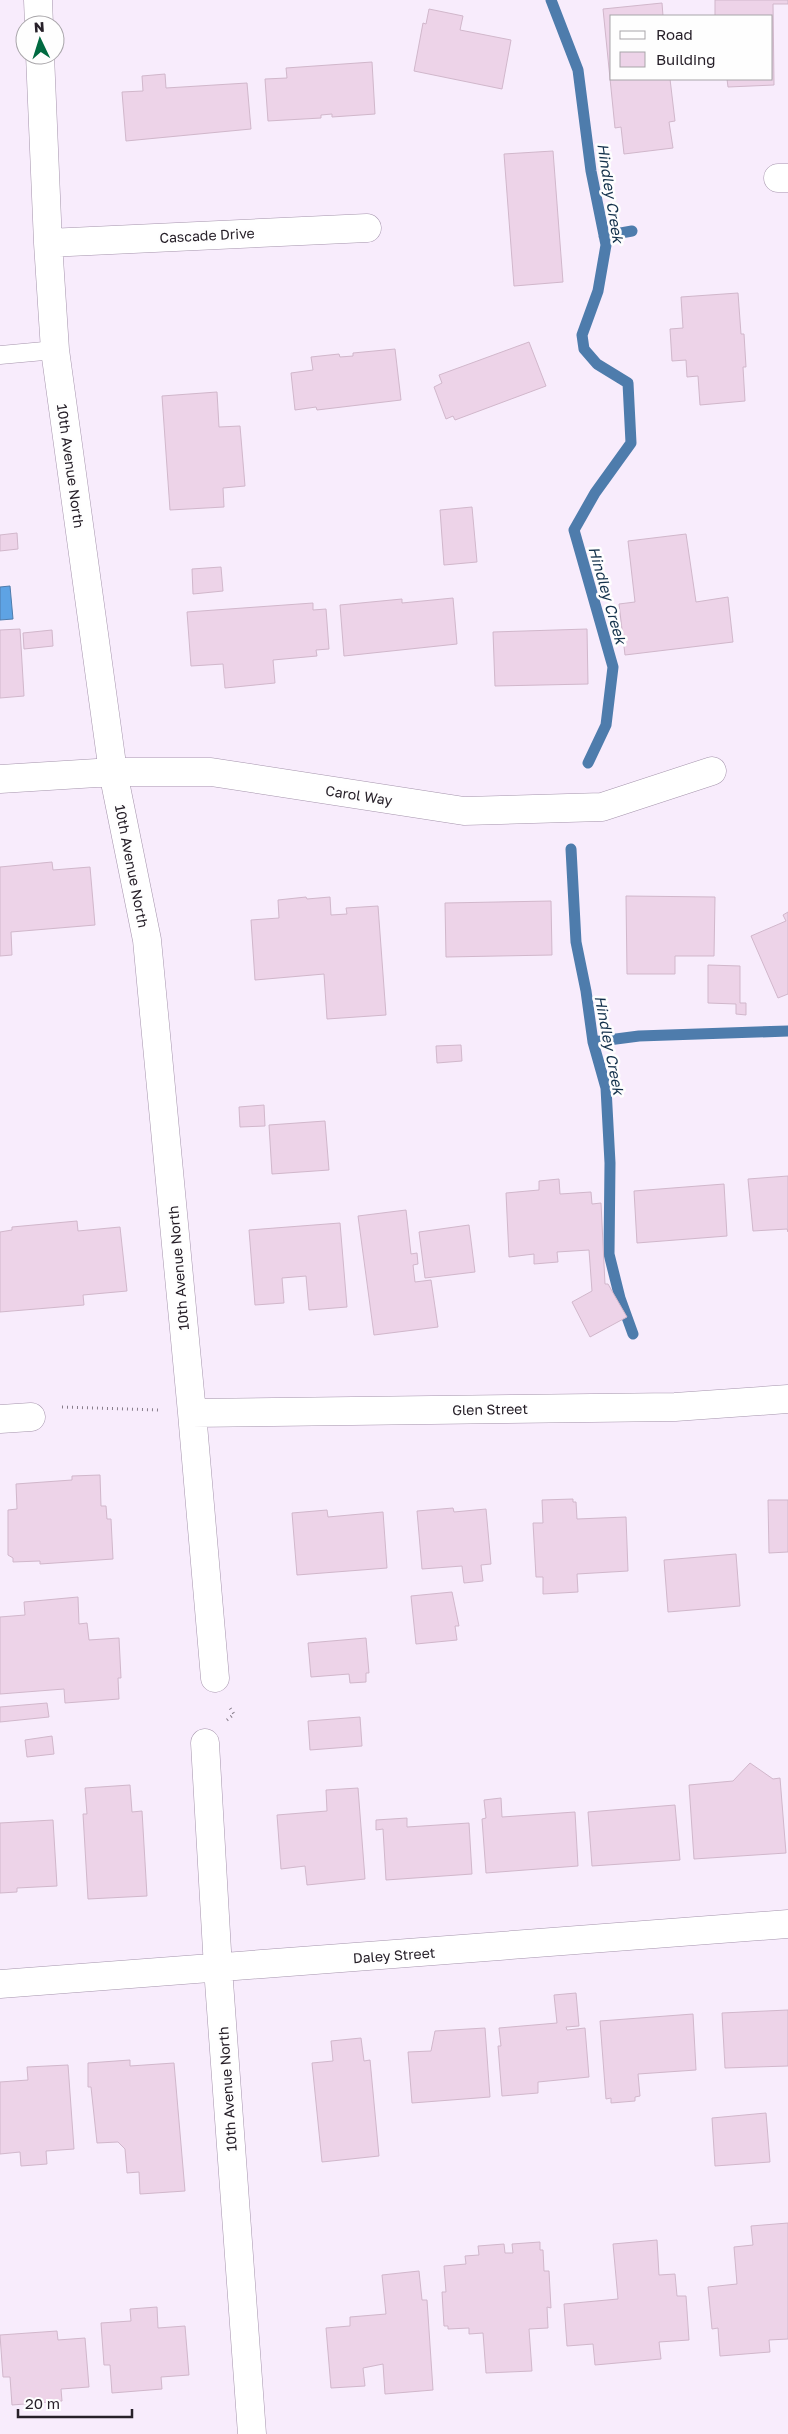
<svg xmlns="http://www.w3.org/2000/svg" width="788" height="2434" font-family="'Golos Text',sans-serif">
<rect width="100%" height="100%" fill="#f8ecfc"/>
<path fill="#5ea3e4" stroke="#4e7cac" d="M10,586L13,619L0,620V587Z"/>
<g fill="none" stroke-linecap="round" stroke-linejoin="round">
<path stroke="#4e7cac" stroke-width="11" d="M551,0L578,70L591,171L606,245L598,291L582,335L584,349L597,364L628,383L631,443L595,493L574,530L613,667L606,725L588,763
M604,236L632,231
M571,849L576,942L586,991L593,1042L606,1088L610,1163L609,1254L620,1298L633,1334
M593,1042L639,1036L788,1031"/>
</g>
<path fill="#edd3e8" stroke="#d1b7cb" d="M715,0H788V4H773L774,85L728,87L727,79H772V16H715Z
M662,3L663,16H612V79H670L675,121L669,122L673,148L624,154L621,127L615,128L603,9Z
M429,9L463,16L460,30L511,40L502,89L414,71L423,23L426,24Z
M372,62L375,114L332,117V114L321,115V118L268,121L265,79L287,78L286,68Z
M165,74L166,88L247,83L251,129L126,141L122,92L143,91L142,76Z
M553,151L563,282L514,286L504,154Z
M738,293L741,334H744L746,367H743L745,401L700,405L698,376L687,377L686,360L672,361L670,329L683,328L681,297Z
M529,342L546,386L455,420L453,416L446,419L434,387L442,383L439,375Z
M395,349L401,400L317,410L316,407L295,410L291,373L313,370L311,357L339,354L340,357L353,356V353Z
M217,392L219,427L240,426L245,486L223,488L224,507L170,510L162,396Z
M472,507L477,562L444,565L440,510Z
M17,533L18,549L0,551V535Z
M686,534L696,602L728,597L733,642L625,655L619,604L635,602L628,541Z
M221,567L223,591L193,594L192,569Z
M453,598L457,644L344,656L340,605L402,599V603Z
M313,603V610L326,609L329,649L316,650L317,656L273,660L275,683L225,688L223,664L191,666L187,612Z
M20,629L24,696L0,698V630Z
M587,629L588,684L495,686L493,632Z
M52,630L53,646L24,649L23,633Z
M52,862L53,870L90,867L95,925L11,932L12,955L0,956V867Z
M626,896L715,897L714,956H675V974H627Z
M306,897L307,899L330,897L331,915L347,914L346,908L378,906L386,1015L327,1019L324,974L255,980L251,920L279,918L278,900Z
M551,901L552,955L446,957L445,903Z
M788,912V994L778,998L751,936L786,921L783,915Z
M708,965L740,966V1003H746V1015L736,1014V1004L708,1003Z
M461,1045L462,1061L437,1063L436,1046Z
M264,1105L265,1126L240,1127L239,1107Z
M325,1121L329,1170L272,1174L269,1125Z
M788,1176V1232L787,1229L753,1231L748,1179Z
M559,1179L560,1194L591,1192L592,1204L601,1203L605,1284H608L627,1317L590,1337L572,1302L592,1291L589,1250L557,1252L558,1262L534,1264V1254L509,1257L506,1193L539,1190V1181Z
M724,1184L727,1236L637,1243L634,1191Z
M406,1210L411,1254L417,1253L418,1264L413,1265L415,1282L431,1280L438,1327L374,1335L358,1216Z
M77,1221L78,1231L120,1227L127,1291L83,1295L84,1305L0,1312V1232L12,1230V1227Z
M340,1223L347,1307L309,1310L306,1276L282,1278L284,1303L255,1305L249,1230Z
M469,1225L475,1272L425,1278L419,1232Z
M100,1475L101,1506H106L107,1519H111L113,1559L40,1564V1561L13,1562V1558L8,1555V1510L17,1509L16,1484L72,1480V1476Z
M573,1499V1502H576L577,1519L626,1517L628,1571L577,1574L578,1592L543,1594V1577H536L533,1523H543L542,1500Z
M768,1500H788V1552L769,1553Z
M453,1508L454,1512L486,1509L491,1564L481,1565L483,1581L464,1583L462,1566L422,1569L417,1511Z
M327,1510L328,1517L383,1512L387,1568L297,1575L292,1513Z
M736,1554L740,1606L668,1612L664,1560Z
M452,1592L459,1626H455L457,1640L416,1644L411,1596Z
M78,1597L79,1624L87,1623L89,1640L119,1638L121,1678H118L119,1699L65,1703L64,1689L0,1694V1617L25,1615L24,1602Z
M366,1638L369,1673H366V1682L350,1683L349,1674L311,1677L308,1643Z
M47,1703L49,1717L0,1722V1707Z
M360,1717L362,1746L310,1750L308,1721Z
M52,1736L54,1754L27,1757L25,1740Z
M750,1763L773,1779L780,1778L786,1853L694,1859L689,1785L733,1781Z
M130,1785L132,1812L142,1811L147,1896L88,1899L83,1814H87L85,1788Z
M358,1788L365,1879L307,1885L305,1866L281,1869L277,1815L327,1811L326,1790Z
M501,1798L502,1817L575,1812L578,1866L486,1873L482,1819L486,1818L484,1800Z
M675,1805L680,1860L592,1866L588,1812Z
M407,1818V1827L469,1823L472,1874L386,1880L383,1829L376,1830V1820Z
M53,1820L57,1886L17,1888V1892L0,1893V1823Z
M576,1993L579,2026L566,2027L567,2030L585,2028L589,2077L538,2082V2093L502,2096L498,2046H501L499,2028L557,2023L554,1995Z
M788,2010V2066L725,2068L722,2013Z
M693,2014L696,2070L638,2074L640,2096L635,2097V2101L611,2103V2098L606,2099L600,2021Z
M485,2028L490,2097L412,2103L408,2052L431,2051L435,2031Z
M361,2038L364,2061L370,2060L379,2156L322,2162L312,2063L333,2061L331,2041Z
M130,2060V2066L174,2063L185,2191L140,2194L139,2172L127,2173L125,2149L118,2142L97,2143L91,2087H88V2063Z
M68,2065L74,2149L46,2151L47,2164L21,2166L20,2152L0,2154V2082L28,2080L27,2067Z
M766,2113L770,2162L715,2166L712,2118Z
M788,2223V2339L769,2340L770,2352L720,2356L718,2328L712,2329L708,2287L737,2284L734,2247L753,2245L751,2226Z
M657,2240L659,2275L675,2274L677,2296H686L689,2340L659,2342L661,2359L595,2365L593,2344L567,2346L564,2304L618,2299L613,2244Z
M540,2242V2250H543L544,2271H549L551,2308L547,2307L548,2328L529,2329L532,2371L486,2373L483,2333L469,2334V2328L448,2329V2326H444L442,2292H446L444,2266L466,2264L465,2256L479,2255L478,2246L504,2244L505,2253H513L512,2244Z
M419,2271L422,2300H427L433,2390L385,2394L383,2364L363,2368L365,2386L331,2388L326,2328L350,2326V2317L386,2314L382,2275Z
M157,2307L158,2328L185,2326L189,2375L161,2377L162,2389L112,2393L110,2365H104L101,2323L131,2321L130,2309Z
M57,2331L58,2340L85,2338L89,2387L61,2389L62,2401L12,2405L10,2377H3L0,2335Z"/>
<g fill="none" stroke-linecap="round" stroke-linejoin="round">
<g stroke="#a594ac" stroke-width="19">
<path id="service" d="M0,355L55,350"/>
</g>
<g stroke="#a594ac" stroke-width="29">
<path id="minor" d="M38,0L39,25
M40,55L48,243L55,350L113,772L147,940L192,1413L215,1678
M778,178H788
M48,243L367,228
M0,779L113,772H211L464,811L602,807L712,771
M192,1413L675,1407L788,1399
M0,1419L31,1417
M205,1743L218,1968L252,2434
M0,1984L788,1924"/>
</g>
<path stroke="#877d8a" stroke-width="3" stroke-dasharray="1 4" stroke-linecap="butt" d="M62,1407L158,1410
M227,1720L234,1714L230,1708"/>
<use href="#service" stroke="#fff" stroke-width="18"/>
<use href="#minor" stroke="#fff" stroke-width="28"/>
</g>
<g text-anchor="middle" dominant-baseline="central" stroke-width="5" stroke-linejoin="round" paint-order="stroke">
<g font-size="14" fill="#272029" stroke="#fefefe">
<text transform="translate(207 235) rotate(-3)">Cascade Drive</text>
<text transform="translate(71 466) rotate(82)">10th Avenue North</text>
<text transform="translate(359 795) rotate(9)">Carol Way</text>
<text transform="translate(132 866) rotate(79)">10th Avenue North</text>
<text transform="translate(178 1268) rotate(-95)">10th Avenue North</text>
<text transform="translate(490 1409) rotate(-1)">Glen Street</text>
<text transform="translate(394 1955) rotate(-4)">Daley Street</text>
<text transform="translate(227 2089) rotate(-94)">10th Avenue North</text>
</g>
<g font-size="15" font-style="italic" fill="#13314b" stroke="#fefefe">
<text transform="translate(611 193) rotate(81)">Hindley Creek</text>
<text transform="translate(608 595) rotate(74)">Hindley Creek</text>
<text transform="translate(610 1045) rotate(79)">Hindley Creek</text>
</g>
</g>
<rect x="610" y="15" width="162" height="65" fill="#fefefe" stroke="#a8a5a9"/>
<rect x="620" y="31" width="25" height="8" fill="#ffffff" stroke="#a8a5a9"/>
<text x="656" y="40" font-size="15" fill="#272029">Road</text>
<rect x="620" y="52" width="25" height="15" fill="#edd3e8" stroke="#a8a5a9"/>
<text x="656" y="65" font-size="15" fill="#272029">Building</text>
<g transform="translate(40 40) rotate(356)"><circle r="24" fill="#fefefe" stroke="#a8a5a9"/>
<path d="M0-4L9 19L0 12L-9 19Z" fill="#006a41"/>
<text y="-8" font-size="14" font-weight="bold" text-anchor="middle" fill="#272029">N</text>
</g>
<path d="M18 2409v8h114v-8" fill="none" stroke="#272029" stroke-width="2.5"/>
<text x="25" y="2409" font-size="15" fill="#272029" stroke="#fefefe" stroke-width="4" paint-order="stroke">20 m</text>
</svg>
